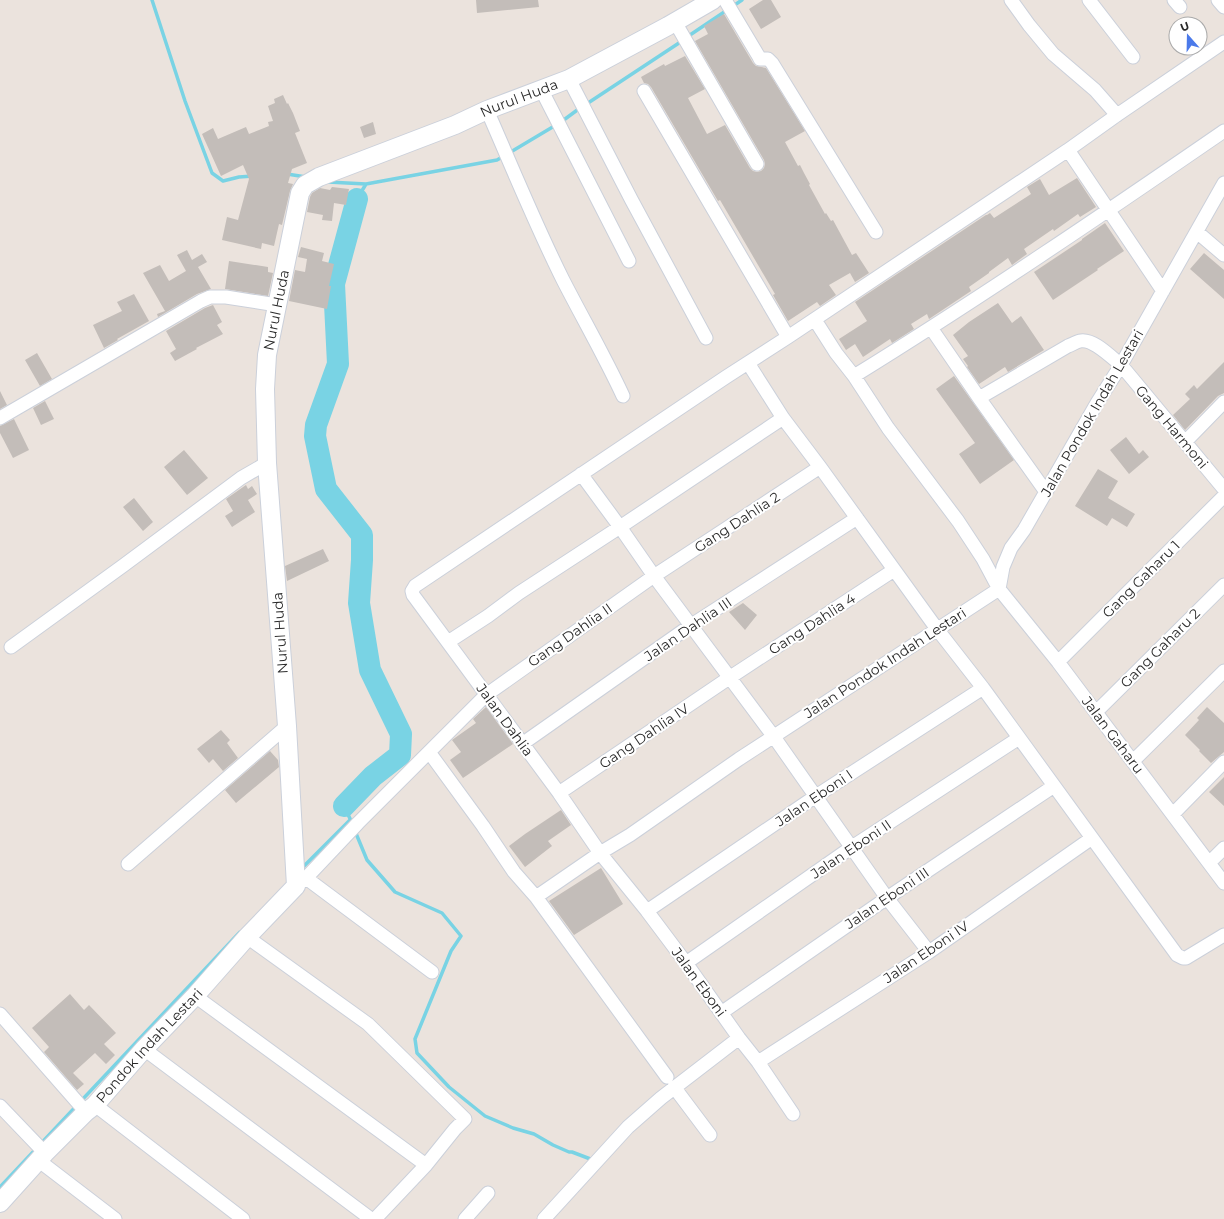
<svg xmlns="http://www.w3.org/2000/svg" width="1224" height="1219" font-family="Montserrat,sans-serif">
<rect width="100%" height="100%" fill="#ebe3dd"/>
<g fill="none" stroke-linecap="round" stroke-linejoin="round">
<path stroke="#79d3e4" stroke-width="3.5" d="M152,0L185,101L212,173L223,181L239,177L253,176
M687,37L742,0
M585,105L682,41
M561,122L580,108
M509,153L556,125
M287,174L306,177
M328,182L366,184
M357,199L366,184L497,160L504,156
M344,806L353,825
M355,831L367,860L395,892L442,913L461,936L451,951L415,1039L417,1053L449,1087L485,1116L513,1128L534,1134L553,1145L569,1152H572L593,1160
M301,869L350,820
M0,1187L240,932"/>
<path stroke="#79d3e4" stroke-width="22" d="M344,806L373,776L400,755L401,734L370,670L359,603L362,560V535L326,489L315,436L316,425L338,364L334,284L357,199"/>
</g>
<path fill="#c3bdb9" d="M476,0H538L539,7L477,13Z
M763,0H771L781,17L761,29L749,9Z
M724,14L753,63L756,66L766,68L805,131L785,142L798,166L800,165L804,173L810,184L809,185L825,214L826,213L831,221L833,220L852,255L856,253L869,273L855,282L850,273L829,285L836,295L820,306L817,302L788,321L773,295L775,294L720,200L718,201L651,87L648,84L644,83L641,77L664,64L665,66L685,56L705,89L688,98L707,134L725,125L750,168L753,171L757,172L761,171L764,168L765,164L764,160L695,41L708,34L704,26Z
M283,95L287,104L288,103L293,113L300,131L295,133L307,163L292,169L288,183L293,184L290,191L282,225L279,224L274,246L262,243L261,249L222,240L227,217L238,220L249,179L243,165L221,176L202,134L213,128L218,139L246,127L249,134L269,126L268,122L273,121L268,106L275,103L274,99Z
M373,122L376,134L364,138L360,127Z
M1077,178L1096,207L1080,217L1078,214L1054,231L1053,229L1024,249L1027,254L1012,265L1008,258L989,272V273L969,287L971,291L929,319L927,314L911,324L914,329L892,343L890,339L863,357L855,344L846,350L839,339L867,321L855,302L986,215H987L990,213L994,218L1028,196L1031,194L1027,187L1040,179L1049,195Z
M332,187L349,189L346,205L334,203L332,221L322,220L323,215L307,212L310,197L312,193L320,188L330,190Z
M1105,223L1124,251L1097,269L1098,270L1053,300L1034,272L1082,240V239Z
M301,247L324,253L322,261L334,264L329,286H331L327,309L289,301L295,270L305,272L307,259L298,257Z
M187,250L192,260L202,254L207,262L198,267L211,289L197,294L158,317L157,314L165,311L143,273L160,265L169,281L186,271L177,255Z
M1204,253L1224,270V299L1190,269Z
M229,261L268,267V272L273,273L268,296L225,289Z
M134,294L149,321L117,339L118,340L104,348L93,325L122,311L117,302Z
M998,303L1012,323L1021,316L1044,350L1008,372L1005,367L979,384L967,367L968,366L963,359L968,356L953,335L969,322Z
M213,305L222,322L217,325L223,334L196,348L197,349L175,361L170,353L176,349L166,331L205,308Z
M37,353L52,379L40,386L25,360Z
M1224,362V393L1218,396L1185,430L1173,415L1190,399L1185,394L1194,385L1197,389Z
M954,376L1014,460L980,484L959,454L975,443L936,389Z
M0,391L7,405L0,409Z
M45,401L54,419L41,425L33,408Z
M14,419L29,450L13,458L0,433V426Z
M1126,437L1139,454L1143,450L1149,457L1129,474L1110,450Z
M184,450L208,478L187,495L164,467Z
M1098,469L1118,481L1108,498L1135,514L1127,527L1112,518L1107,526L1075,506Z
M246,485L248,489L252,486L257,494L248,500L255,512L232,527L225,516L233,511L226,499Z
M134,498L153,522L143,531L123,507Z
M323,549L329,561L287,581L285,566Z
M743,603L757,615L745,630L729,612Z
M486,707L513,744L463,778L450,760L461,752L452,740L476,723L473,719Z
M1207,707L1224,723V752L1211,763L1199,751L1200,750L1185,735L1199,720L1197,718Z
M221,730L230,740L227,743L238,758L223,771L213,759L209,763L197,749Z
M270,751L278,760L279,767L236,803L225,790Z
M1224,777V806L1209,792Z
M561,810L571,825L548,841L552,846L525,867L509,846L525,834Z
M601,868L623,904L574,935L549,901Z
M70,994L84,1010L89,1005L116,1033L104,1044L115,1055L106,1064L95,1053L73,1073L84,1084L77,1090L44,1052L49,1047L32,1028Z"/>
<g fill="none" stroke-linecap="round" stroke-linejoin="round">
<g stroke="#cbd0da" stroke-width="15">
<path id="street" d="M725,0L759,57L760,59H768L772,63L876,232
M1011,0L1029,25L1053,54L1095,90L1117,115
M1089,0L1133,57
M1174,0L1180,7
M1218,0L1224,7
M675,22L757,164
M569,79L631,199L706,338
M541,89L629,261
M644,91L788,337
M487,110C512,167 535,224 563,280C583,319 605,357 623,396
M1068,150L1163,291
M1197,232L1224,255
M815,320L836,353L854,376C980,298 1102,215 1224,131
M931,328L979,398L1046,492
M748,363L783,418L820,467L937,629L983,688L1177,955L1183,958H1186L1224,935
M854,376L888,428L958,521L983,559L999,589L1058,662L1224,883
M979,398L1068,346C1071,345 1076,342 1080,341C1093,338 1111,357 1121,365L1224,489
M0,418L201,301L210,297H226L277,305
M1185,442L1224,402
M581,474L620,527L654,576L774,737L887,898L929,952
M448,642L488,616L519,593L620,527L783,418
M11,647L124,565L241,478L267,463
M1058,662L1224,496
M1096,712L1224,585
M522,744L690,626L857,518
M429,752L483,826L514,872L536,897L600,853L630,835L739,759L999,589L1003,567L1011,548L1024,530L1097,403L1121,365L1224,183
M1133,761L1224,671
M559,793L729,678L894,570
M1173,814L1224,762
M1209,863L1224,848
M128,864L287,726
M306,878L432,972
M296,886L306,878L358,823L486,695L654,576L820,467
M536,897L667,1077
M647,911L816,796L983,688
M247,937L368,1024L465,1119L455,1129L426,1165L375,1219
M686,963L852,847L1019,738
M195,996L426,1165
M721,1013L887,898L1054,786
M0,1014L86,1112
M144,1049L371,1219
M758,1062L929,952L1092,838
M674,1087L710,1135
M95,1105L243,1219
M0,1106L45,1153
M793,1114L758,1062L739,1038L686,963L647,911L600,853L559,793L413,595L412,591L415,586L726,377L788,337L1068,150L1117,115L1224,42
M38,1160L115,1219
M465,1219L488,1193
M544,1219L628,1127L661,1098L739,1038"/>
</g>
<g stroke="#cbd0da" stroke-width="20">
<g id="secondary">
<path id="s1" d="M0,1203L45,1153L86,1112L95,1105L144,1049L195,996L247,937L296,886L287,726L267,463L265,389L267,355L300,193L305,185L319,177L455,125L487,110L569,79L668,26L713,0"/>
</g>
</g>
<use href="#street" stroke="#fff" stroke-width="13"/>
<use href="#secondary" stroke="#fff" stroke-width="18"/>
</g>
<g text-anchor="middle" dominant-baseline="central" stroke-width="4" stroke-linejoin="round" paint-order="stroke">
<g font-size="14" fill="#2a2a2a" stroke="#fff">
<text stroke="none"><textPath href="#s1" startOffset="1372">Nurul Huda</textPath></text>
<text stroke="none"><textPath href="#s1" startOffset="1012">Nurul Huda</textPath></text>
<text transform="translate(1092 413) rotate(-60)">Jalan Pondok Indah Lestari</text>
<text transform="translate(1172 427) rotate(50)">Gang Harmoni</text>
<text transform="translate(737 522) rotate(-33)">Gang Dahlia 2</text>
<text transform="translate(1141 579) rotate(-45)">Gang Gaharu 1</text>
<text transform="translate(812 624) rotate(-33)">Gang Dahlia 4</text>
<text transform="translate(688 629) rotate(-34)">Jalan Dahlia III</text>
<text transform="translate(280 633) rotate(-94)">Nurul Huda</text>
<text transform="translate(570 635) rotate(-35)">Gang Dahlia II</text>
<text transform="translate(1160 648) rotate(-45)">Gang Gaharu 2</text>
<text transform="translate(885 663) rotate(-33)">Jalan Pondok Indah Lestari</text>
<text transform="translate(505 720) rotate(54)">Jalan Dahlia</text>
<text transform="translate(1113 735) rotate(53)">Jalan Gaharu</text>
<text transform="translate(644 736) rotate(-34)">Gang Dahlia IV</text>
<text transform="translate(814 798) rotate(-34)">Jalan Eboni I</text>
<text transform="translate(851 849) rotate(-34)">Jalan Eboni II</text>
<text transform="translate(887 898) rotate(-34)">Jalan Eboni III</text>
<text transform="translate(926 952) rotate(-34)">Jalan Eboni IV</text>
<text transform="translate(699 982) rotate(54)">Jalan Eboni</text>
<text stroke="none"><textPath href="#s1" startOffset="217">Pondok Indah Lestari</textPath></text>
</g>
</g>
<g transform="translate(1188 36) rotate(340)"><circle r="19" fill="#ffffff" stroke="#aaaaaa"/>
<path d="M0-3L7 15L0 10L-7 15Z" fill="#4b7aea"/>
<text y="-6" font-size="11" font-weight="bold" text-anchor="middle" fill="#2a2a2a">U</text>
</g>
</svg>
